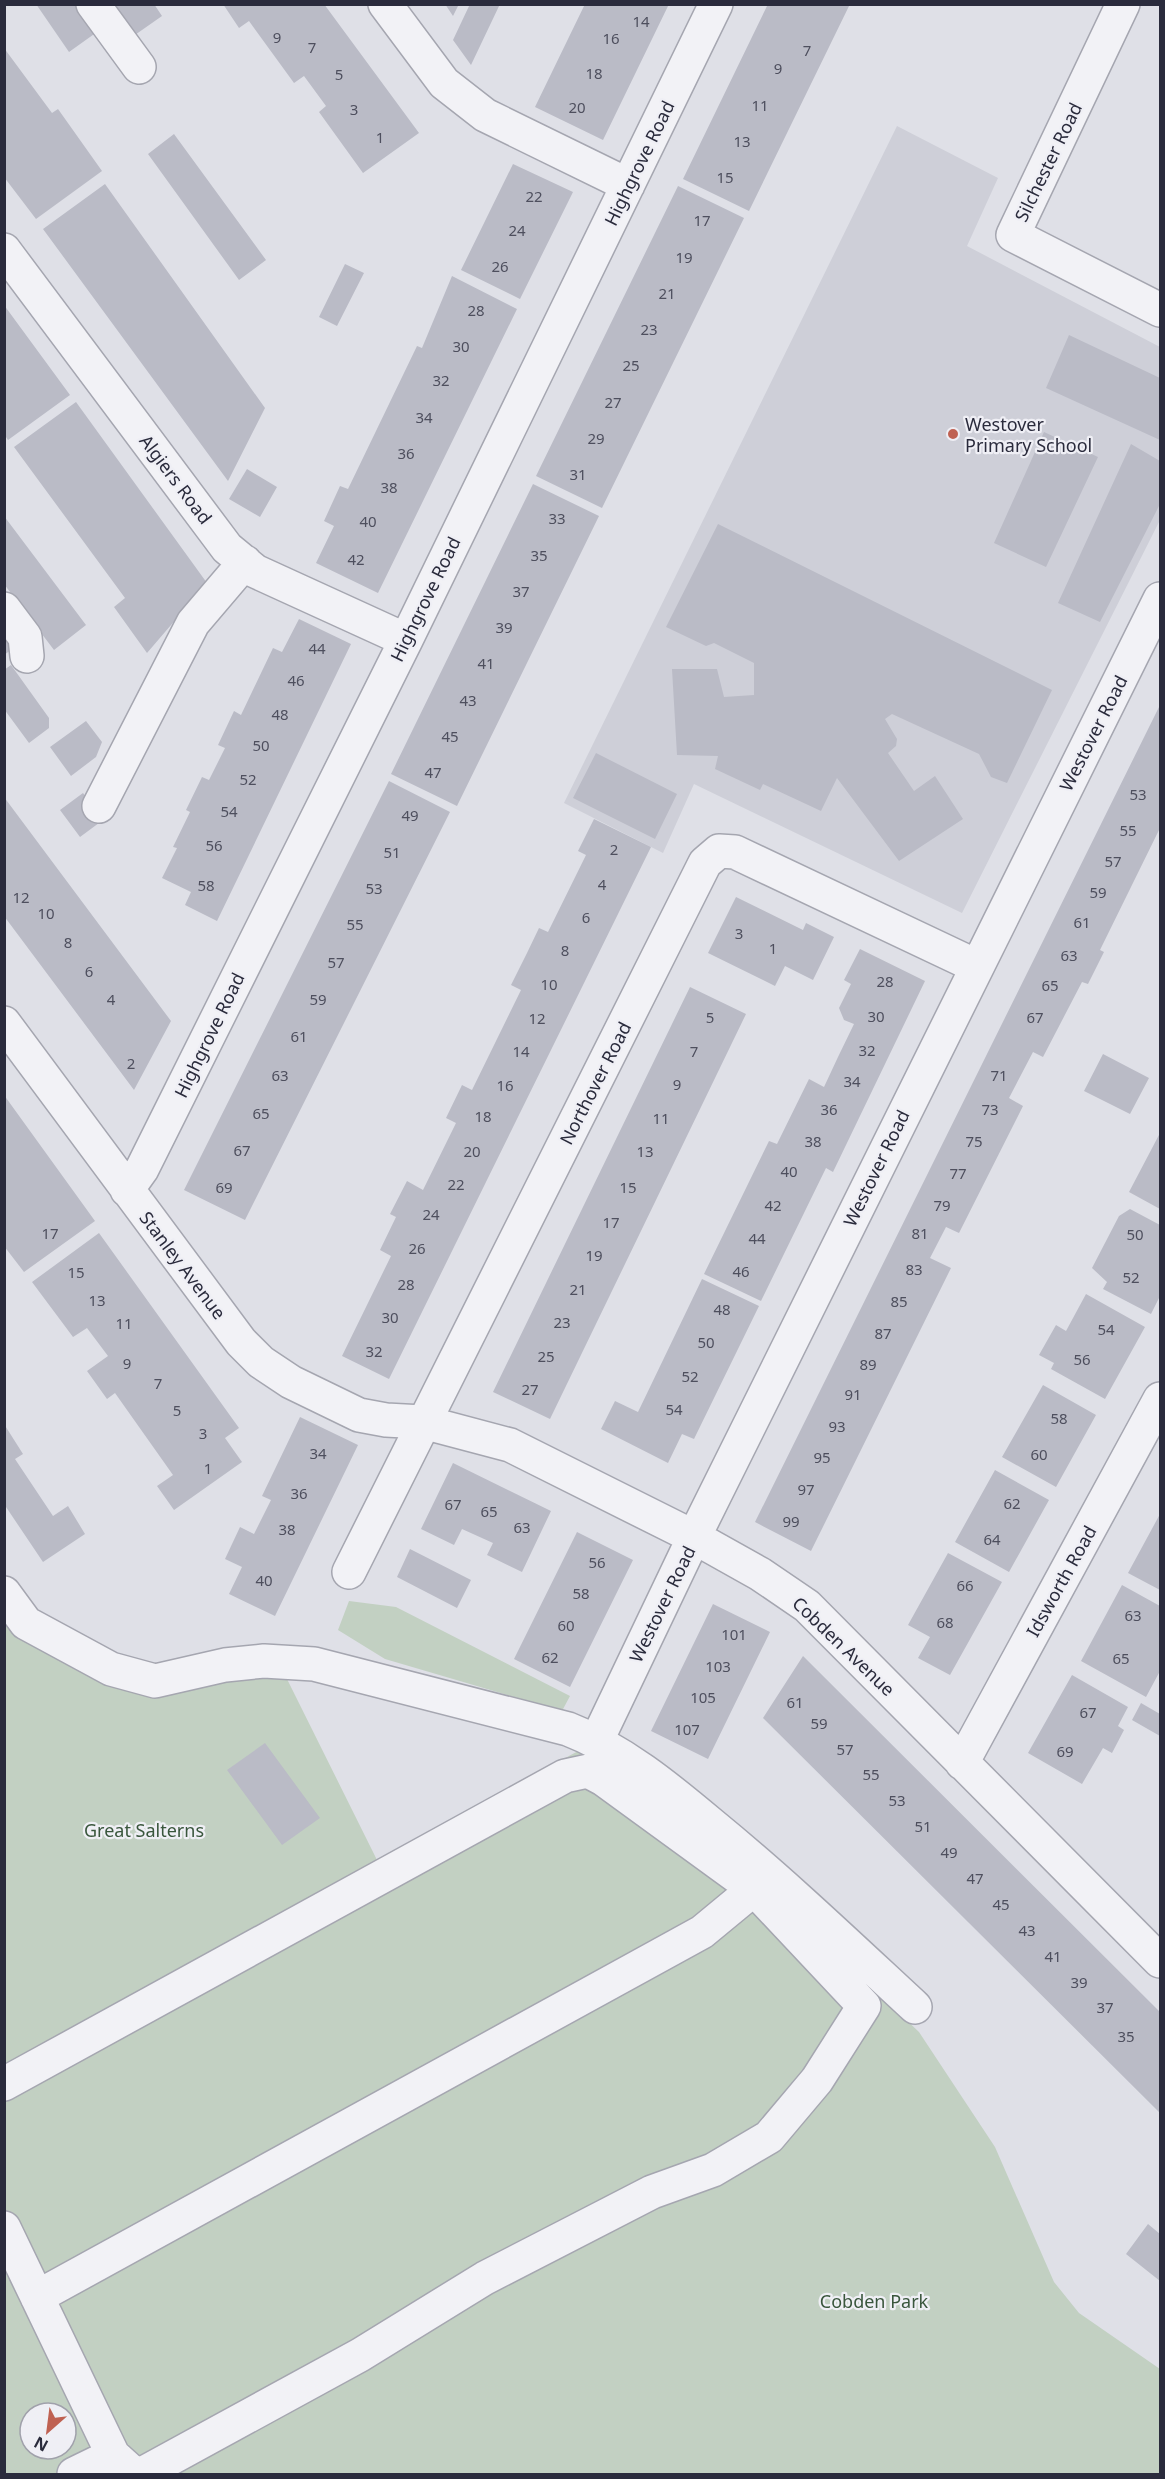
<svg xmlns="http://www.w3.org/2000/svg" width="1165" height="2479" font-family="'Noto Sans',sans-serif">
<rect width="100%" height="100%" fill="#dfe0e7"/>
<path fill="#cecfd8" d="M897,126L998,178L967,246L1160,347V520L962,913L694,784L663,853L564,803Z"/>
<path fill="#c2d0c2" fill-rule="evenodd" d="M349,1601L396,1607L570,1696L562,1711L385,1659L338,1630Z
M4,1619L110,1681L223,1675L287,1679L377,1860L580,1750L752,1873L919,2032L995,2147L1054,2282L1079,2313L1160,2369V2474H5ZM30,2413H66V2449H30Z"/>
<path fill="#babbc6" d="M36,4H78L97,32L69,52Z
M108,4H154L162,16L132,37Z
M223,4H324L419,133L363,173L319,112L326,106L304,76L294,83L249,21L239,28Z
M445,4H459L453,16Z
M470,4H500L471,65L453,40Z
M585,4H669L603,140L535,107Z
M768,4H850L749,211L683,179Z
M4,48L52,113L58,109L102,171L36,219L4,177Z
M174,134L266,260L239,280L148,154Z
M513,164L573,192L520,299L461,270Z
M105,184L265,408L228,481L43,229Z
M678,186L744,218L602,508L536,476Z
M345,264L364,273L337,326L319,317Z
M452,276L517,309L378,593L316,563L334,526L324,521L340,486L348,489L417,346L422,348Z
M4,305L70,395L8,440L4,434Z
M1069,335L1160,378V440L1046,388Z
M76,402L207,583L147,653L114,607L125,598L14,447Z
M1044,432L1098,457L1046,567L994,543Z
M1131,444L1160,461V504L1100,622L1058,603Z
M247,469L277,487L260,517L229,499Z
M533,484L599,516L457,806L391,774Z
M4,516L86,625L54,650L4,584Z
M718,524L1052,690L1007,783L991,777L979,754L892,714L885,719L897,739L896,746L888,753L914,791L935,776L963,819L899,861L837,778L821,811L763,784L760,790L715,769L718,756L677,755L672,669H717L724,697L754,695V663L714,643L706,646L666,627Z
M299,619L351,644L217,921L185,905L191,892L162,878L177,848L173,847L190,812L186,810L202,777L209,780L225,748L218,745L234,711L241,715L273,648L282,652Z
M4,626L18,645L4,655Z
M11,665L49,718V728L29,743L4,709V670Z
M1160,705V828L1100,950L1104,952L1088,984L1082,982L1043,1057L1033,1052L1009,1098L1023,1106L959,1233L946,1227L930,1258L951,1268L811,1551L755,1522Z
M86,721L102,742L96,757L71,776L50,747Z
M596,753L677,794L655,839L573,798Z
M389,781L450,812L245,1220L184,1190Z
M83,793L103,820L80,837L60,810Z
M4,797L171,1021L134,1090L4,916Z
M594,819L651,847L389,1379L342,1356L391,1256L380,1250L396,1217L390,1214L407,1181L423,1190L456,1123L446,1118L462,1085L472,1090L521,990L511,985L527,953L539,928L548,932L586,855L578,851Z
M736,897L803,930L806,923L834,937L813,980L785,966L775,986L708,953Z
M860,949L925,981L833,1172L826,1168L761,1301L704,1274L769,1141L777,1144L809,1079L824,1087L838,1057L854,1024L844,1020L839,1008L851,984L844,980Z
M690,987L746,1014L550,1419L493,1392Z
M1103,1054L1149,1078L1130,1114L1084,1091Z
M4,1095L95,1221L24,1272L4,1246Z
M1160,1133V1209L1129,1192Z
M1130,1209L1160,1225V1296L1151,1314L1103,1289L1107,1282L1092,1268L1119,1216Z
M99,1233L239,1428L225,1438L242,1462L174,1510L157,1486L173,1475L115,1393L107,1399L87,1371L108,1356L87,1328L73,1337L32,1282Z
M702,1279L759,1306L694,1439L682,1434L668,1463L601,1429L615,1401L638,1412Z
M1086,1294L1145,1327L1105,1399L1051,1369L1054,1363L1039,1355L1056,1325L1066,1331Z
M1043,1385L1096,1415L1056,1487L1002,1457Z
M300,1417L358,1445L275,1616L229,1594L242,1567L225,1559L240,1527L254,1534L271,1500L262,1496Z
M4,1424L23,1454L15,1459L53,1516L68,1506L85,1534L43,1562L4,1504Z
M453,1463L551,1511L522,1572L487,1555L493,1543L462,1529L454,1545L421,1529Z
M995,1470L1049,1500L1009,1572L955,1542Z
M1160,1514V1590L1128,1573Z
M577,1532L633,1560L570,1687L514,1659Z
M410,1549L471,1580L457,1608L397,1577Z
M948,1553L1002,1582L950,1675L918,1658L930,1637L908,1625Z
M1122,1585L1160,1606V1671L1146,1697L1081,1661Z
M713,1604L770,1632L708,1759L651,1731Z
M803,1656L1160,2012V2113L763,1718Z
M1072,1675L1128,1707L1118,1726L1124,1730L1112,1753L1103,1748L1082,1784L1028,1753Z
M1141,1703L1160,1714V1736L1132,1720Z
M265,1743L320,1818L282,1845L227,1770Z
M1148,2224L1160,2234V2281L1126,2254Z"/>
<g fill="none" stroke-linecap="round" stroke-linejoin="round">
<g stroke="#a5a6b0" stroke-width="36">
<path id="minor" d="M93,4L139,67
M385,4L444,83L485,115L628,185
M1123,4L1013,235L1160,310
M4,250L227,548L255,571L406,640
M4,609L25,637L27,656
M99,806L193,623L245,562
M4,1023L241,1342L261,1362L291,1382L359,1415L386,1420L423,1422L510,1445L694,1537L760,1574L807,1606L1160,1961
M127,1190L142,1169L406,640L716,4
M349,1572L705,863L719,851L735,852L976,966
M4,1593L26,1623L111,1669L155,1681L225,1665L264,1661L314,1664L568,1729C622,1750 667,1787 711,1824C782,1882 848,1945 915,2007
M597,1740L694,1537L1160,599
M962,1763L1160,1399
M4,2084L565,1776L588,1771L603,1779L754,1889L864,2006L817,2080L769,2137L713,2170L652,2192L485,2278L360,2355L142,2474
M4,2228L113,2455L134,2474
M37,2297L702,1932L754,1889
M74,2474L113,2455"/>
</g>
<use href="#minor" stroke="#f2f2f6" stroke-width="33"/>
</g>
<circle fill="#bf6152" stroke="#efeff5" stroke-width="2" cx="953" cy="434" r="6"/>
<g text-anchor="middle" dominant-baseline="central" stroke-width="4.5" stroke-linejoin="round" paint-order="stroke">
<g font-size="15" fill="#4e4f5e">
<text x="641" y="21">14</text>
<text x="277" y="37">9</text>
<text x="611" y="38">16</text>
<text x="312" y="47">7</text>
<text x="807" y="50">7</text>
<text x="778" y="68">9</text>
<text x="594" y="73">18</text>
<text x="339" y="74">5</text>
<text x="760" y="105">11</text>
<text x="577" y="107">20</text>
<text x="354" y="109">3</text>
<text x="380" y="137">1</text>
<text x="742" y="141">13</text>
<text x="725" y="177">15</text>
<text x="534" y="196">22</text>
<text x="702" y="220">17</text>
<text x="517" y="230">24</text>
<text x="684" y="257">19</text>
<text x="500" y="266">26</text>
<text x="667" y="293">21</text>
<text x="476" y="310">28</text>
<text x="649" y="329">23</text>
<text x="461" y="346">30</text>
<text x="631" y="365">25</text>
<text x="441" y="380">32</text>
<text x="613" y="402">27</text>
<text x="424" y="417">34</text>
<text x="596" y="438">29</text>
<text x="406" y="453">36</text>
<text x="578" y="474">31</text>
<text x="389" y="487">38</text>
<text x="557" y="518">33</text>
<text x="368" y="521">40</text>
<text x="539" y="555">35</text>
<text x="356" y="559">42</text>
<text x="521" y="591">37</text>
<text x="504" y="627">39</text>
<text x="317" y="648">44</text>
<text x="486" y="663">41</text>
<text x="296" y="680">46</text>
<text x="468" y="700">43</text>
<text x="280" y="714">48</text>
<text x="450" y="736">45</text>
<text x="261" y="745">50</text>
<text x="433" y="772">47</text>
<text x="248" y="779">52</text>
<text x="1138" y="794">53</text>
<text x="229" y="811">54</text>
<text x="410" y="815">49</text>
<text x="1128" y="830">55</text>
<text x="214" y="845">56</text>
<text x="614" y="849">2</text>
<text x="392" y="852">51</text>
<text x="1113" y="861">57</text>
<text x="602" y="884">4</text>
<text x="206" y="885">58</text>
<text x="374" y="888">53</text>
<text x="1098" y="892">59</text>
<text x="21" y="897">12</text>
<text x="46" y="913">10</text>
<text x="586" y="917">6</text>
<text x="1082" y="922">61</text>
<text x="355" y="924">55</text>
<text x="739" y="933">3</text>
<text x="68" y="942">8</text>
<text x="773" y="948">1</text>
<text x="565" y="950">8</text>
<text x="1069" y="955">63</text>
<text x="336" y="962">57</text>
<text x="89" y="971">6</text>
<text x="885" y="981">28</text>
<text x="549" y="984">10</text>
<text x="1050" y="985">65</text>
<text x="111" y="999">4</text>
<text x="318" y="999">59</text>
<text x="876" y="1016">30</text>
<text x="710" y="1017">5</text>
<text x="1035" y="1017">67</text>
<text x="537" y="1018">12</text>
<text x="299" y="1036">61</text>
<text x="867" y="1050">32</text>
<text x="521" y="1051">14</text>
<text x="694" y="1051">7</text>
<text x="131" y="1063">2</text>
<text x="280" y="1075">63</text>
<text x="999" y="1075">71</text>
<text x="852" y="1081">34</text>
<text x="677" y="1084">9</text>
<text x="505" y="1085">16</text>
<text x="829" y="1109">36</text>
<text x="990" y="1109">73</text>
<text x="261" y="1113">65</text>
<text x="483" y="1116">18</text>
<text x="661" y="1118">11</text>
<text x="813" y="1141">38</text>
<text x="974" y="1141">75</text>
<text x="242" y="1150">67</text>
<text x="472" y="1151">20</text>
<text x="645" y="1151">13</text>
<text x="789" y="1171">40</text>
<text x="958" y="1173">77</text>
<text x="456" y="1184">22</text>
<text x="224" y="1187">69</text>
<text x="628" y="1187">15</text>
<text x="773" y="1205">42</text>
<text x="942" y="1205">79</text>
<text x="431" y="1214">24</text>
<text x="611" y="1222">17</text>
<text x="50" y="1233">17</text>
<text x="920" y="1233">81</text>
<text x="1135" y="1234">50</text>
<text x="757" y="1238">44</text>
<text x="417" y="1248">26</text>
<text x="594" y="1255">19</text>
<text x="914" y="1269">83</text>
<text x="741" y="1271">46</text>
<text x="76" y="1272">15</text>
<text x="1131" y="1277">52</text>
<text x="406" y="1284">28</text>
<text x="578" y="1289">21</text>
<text x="97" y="1300">13</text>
<text x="899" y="1301">85</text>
<text x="722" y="1309">48</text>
<text x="390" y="1317">30</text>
<text x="562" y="1322">23</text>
<text x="124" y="1323">11</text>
<text x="1106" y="1329">54</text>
<text x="883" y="1333">87</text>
<text x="706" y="1342">50</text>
<text x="374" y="1351">32</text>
<text x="546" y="1356">25</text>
<text x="1082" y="1359">56</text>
<text x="127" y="1363">9</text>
<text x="868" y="1364">89</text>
<text x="690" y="1376">52</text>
<text x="158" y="1383">7</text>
<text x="530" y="1389">27</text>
<text x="853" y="1394">91</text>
<text x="674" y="1409">54</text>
<text x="177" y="1410">5</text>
<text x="1059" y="1418">58</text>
<text x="837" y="1426">93</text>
<text x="203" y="1433">3</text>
<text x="318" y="1453">34</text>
<text x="1039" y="1454">60</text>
<text x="822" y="1457">95</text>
<text x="208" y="1468">1</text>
<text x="806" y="1489">97</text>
<text x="299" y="1493">36</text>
<text x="1012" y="1503">62</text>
<text x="453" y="1504">67</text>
<text x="489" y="1511">65</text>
<text x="791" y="1521">99</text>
<text x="522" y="1527">63</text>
<text x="287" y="1529">38</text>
<text x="992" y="1539">64</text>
<text x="597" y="1562">56</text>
<text x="264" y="1580">40</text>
<text x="965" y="1585">66</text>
<text x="581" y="1593">58</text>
<text x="1133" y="1615">63</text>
<text x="945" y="1622">68</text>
<text x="566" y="1625">60</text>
<text x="734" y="1634">101</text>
<text x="550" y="1657">62</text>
<text x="1121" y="1658">65</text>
<text x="718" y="1666">103</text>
<text x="703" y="1697">105</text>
<text x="795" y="1702">61</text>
<text x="1088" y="1712">67</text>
<text x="819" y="1723">59</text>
<text x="687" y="1729">107</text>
<text x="845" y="1749">57</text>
<text x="1065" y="1751">69</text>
<text x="871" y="1774">55</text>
<text x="897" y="1800">53</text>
<text x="923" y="1826">51</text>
<text x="949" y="1852">49</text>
<text x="975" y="1878">47</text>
<text x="1001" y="1904">45</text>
<text x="1027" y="1930">43</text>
<text x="1053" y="1956">41</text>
<text x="1079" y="1982">39</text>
<text x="1105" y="2007">37</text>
<text x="1126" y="2036">35</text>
</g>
<g font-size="18" fill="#2a2b3c" stroke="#efeff5">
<text transform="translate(1048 162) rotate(-64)">Silchester Road</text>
<text transform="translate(639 163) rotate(-64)">Highgrove Road</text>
<text transform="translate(176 479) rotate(53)">Algiers Road</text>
<text transform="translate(425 599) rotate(-64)">Highgrove Road</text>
<text transform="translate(1093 733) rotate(-63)">Westover Road</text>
<text transform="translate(209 1035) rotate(-64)">Highgrove Road</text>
<text transform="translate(595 1083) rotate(-63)">Northover Road</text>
<text transform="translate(876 1168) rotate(-64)">Westover Road</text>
<text transform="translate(183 1265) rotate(53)">Stanley Avenue</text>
<text transform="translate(1061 1581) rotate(-61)">Idsworth Road</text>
<text transform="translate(662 1604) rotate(-64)">Westover Road</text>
<text transform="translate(844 1646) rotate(44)">Cobden Avenue</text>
</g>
<g font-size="18" fill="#2a2b3c" stroke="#efeff5" text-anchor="start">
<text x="965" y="424">Westover<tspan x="965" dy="21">Primary School</tspan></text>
</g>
<g font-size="18" fill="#39563c" stroke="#efeff5">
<text x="144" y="1830">Great Salterns</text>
<text x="874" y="2301">Cobden Park</text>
</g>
</g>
<rect width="1165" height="2479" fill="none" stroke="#2a2b3c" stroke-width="12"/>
<g transform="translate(48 2431) rotate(208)"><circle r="28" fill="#efeff5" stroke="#a0a1ab" stroke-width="1.5"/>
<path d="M0-4.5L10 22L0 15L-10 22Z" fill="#bf6152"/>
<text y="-9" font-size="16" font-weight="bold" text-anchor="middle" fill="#2a2b3c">N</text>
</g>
</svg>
